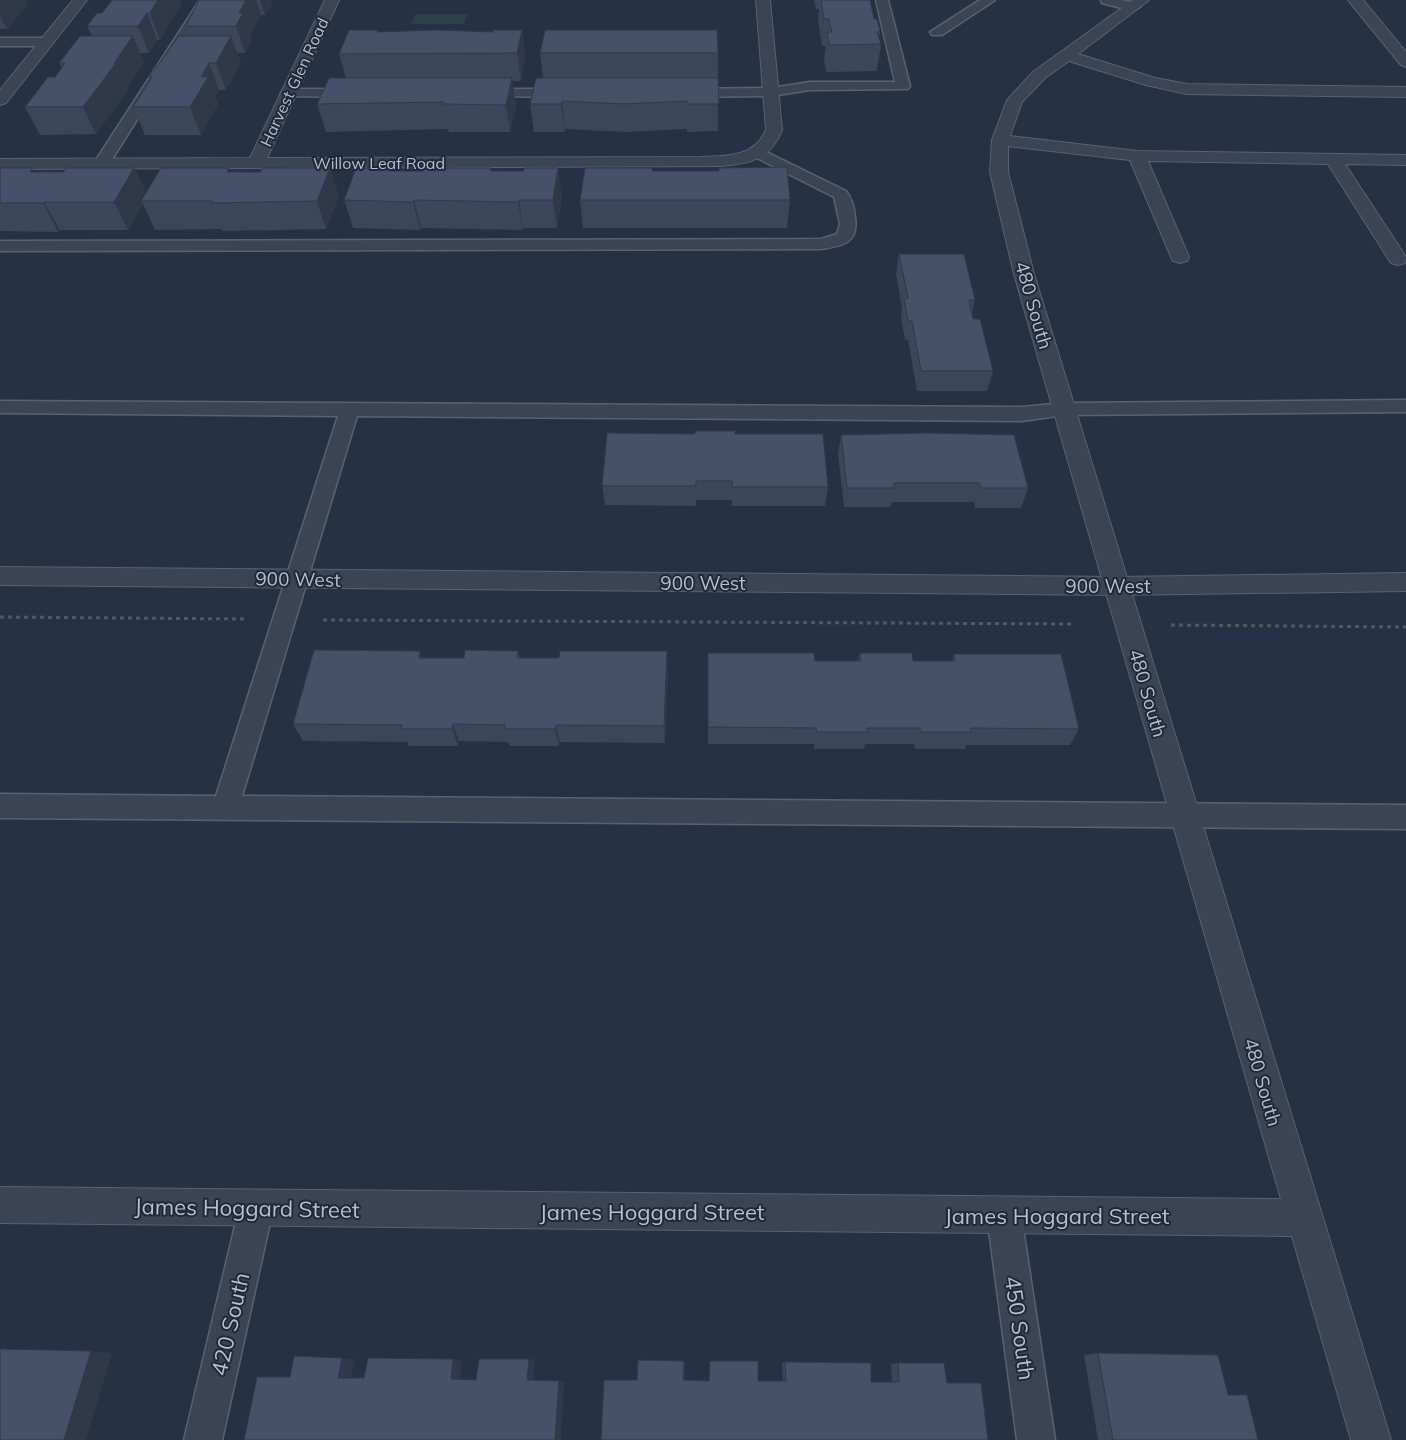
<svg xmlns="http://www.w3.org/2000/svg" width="1406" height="1440" font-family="Mulish,sans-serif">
<rect width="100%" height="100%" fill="#253246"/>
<path fill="#274247" d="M415,14H467L464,24H411Z"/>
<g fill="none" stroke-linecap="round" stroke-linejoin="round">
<g stroke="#596272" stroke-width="3">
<path id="service" d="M200,0H212L108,166H96L94,163Z
M876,0H888L910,86L908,89L810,90L771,96L686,97L681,96L679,93L681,90L686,89L771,88L810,82H895Z
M980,0H995L942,35H932L930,32Z
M1101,0H1122L1138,4L1140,7L1133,11L1102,3Z
M0,38H46L53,42L46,46H0Z
M288,89H356L361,90L363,93L361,96L356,97L283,96L281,93L283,90Z
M481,89H566L571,90L573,93L571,96L566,97L476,96L474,93L476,90Z
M758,148L846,191C852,199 854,207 855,217C859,243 843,246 821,249L0,251V241L821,239L837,234L840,224L834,197L753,156L750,153L753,150Z
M1406,400V412L1064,415L1022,421L357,416L242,796L1406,805V829L0,818V794L216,796L338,416L0,413V401L1022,407L1064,403Z
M256,1192L268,1197L273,1209L222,1440H184L239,1209L244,1197Z
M1004,1198L1016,1203L1021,1215L1055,1440H1017L987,1215L992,1203Z"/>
</g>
<g stroke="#596272" stroke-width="2">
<path id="minor" d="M73,0H87L6,103L0,105V90Z
M325,0H339L267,158L699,157C725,156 754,158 766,130L756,0H770L782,130C770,159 751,164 721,166L0,169V159L250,158Z
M1133,0H1149L1078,54L1155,78L1187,84L1406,87V97L1187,94L1146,85L1069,61L1045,78L1022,102L1010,136L1137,151L1406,155V165L1345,164L1406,257L1405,263L1398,265L1391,263L1328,164L1148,161L1189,257L1187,261L1180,263L1173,261L1171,257L1130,160L1008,146V172L1034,274L1391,1440H1351L1292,1236L0,1223V1187L1281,1199L1014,274L990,172L992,140L1007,100L1033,72Z
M1348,0H1363L1406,52V67L1401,65Z"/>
</g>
<g stroke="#596272" stroke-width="2">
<path id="tertiary" d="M0,567L1117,577L1406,573V591L1117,595L0,585Z"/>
</g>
<path stroke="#465f62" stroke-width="3" stroke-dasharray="4 4" stroke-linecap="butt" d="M0,617L244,619
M323,620L1074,624
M1171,625L1406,627"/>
<use href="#service" fill="#3a4455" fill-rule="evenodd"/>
<use href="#minor" fill="#3a4455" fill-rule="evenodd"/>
<use href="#tertiary" fill="#3a4455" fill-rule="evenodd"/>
</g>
<path fill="#3a4659" d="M0,0L25,1L27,5L7,29H0Z
M112,0H180L181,4L160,40H157L149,53H140L144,62L127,88L128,90L96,134L40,135L25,107L55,77L62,68L59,63L92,36L87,26L102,13Z
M199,0H271L272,4L265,15H261L250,35L252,40L245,53H237L241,63L226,90H219L215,97L218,104L201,135H145L133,107L150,80L149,77L189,36L186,26Z
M814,0H871L870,2L874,19L880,31L879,39L881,44L877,71L826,72L824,59L826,46H822L818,21L819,9H816Z
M522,30L525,57L521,81H512L516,106L510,132H449L448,129L326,132L317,104L346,78L339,54L379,32H493Z
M540,53H718V131L687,132V129L625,132L565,129V132H534L530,104L543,78Z
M0,168L35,172H64L134,168L146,193L230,172H260L339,196L326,229L222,231V229L155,230L143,204L128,230H60L58,232L0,231Z
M390,168V171H491L562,196L557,228H523V230L421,228L420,230L353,228L344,200Z
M652,171L790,200L787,228H583L580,200Z
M899,254L975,300L972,314L993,371L987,391H917L908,340H905L901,318L902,309L896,274Z
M735,434L828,487L825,506H732V500H696V506L605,505L602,486Z
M841,435L1028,488L1021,508H975L974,502H892L890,507H844L838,454Z
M518,651L520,658H559L667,651L668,669L665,743L560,742L559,746H510L508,742L459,741L458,746H409L407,742L303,741L293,724L423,658H464Z
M708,653L815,661H858L860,653L913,661H952L954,654L1079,729L1070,745H966L965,749H915L914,744H865L864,749H814V744H708Z
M1098,1353L1228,1395L1258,1440H1098L1084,1355Z
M638,1360L684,1361L685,1362L684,1380L709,1381L710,1361H758V1381H783L782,1363L785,1362L871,1363V1382H892L891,1364L898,1363H944L947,1383H981L988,1440H601L604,1380H637Z"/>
<path fill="#303949" d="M0,0H27L25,1L27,5L7,29L0,16Z
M158,0H180L181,4L160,40L150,13Z
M246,0H256L261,15L250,35L252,40L245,53L236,26L239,13Z
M260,0H271L272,4L265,15Z
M147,13L157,40L149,53L138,26Z
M522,30L525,57L521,81L517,53Z
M133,36L144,62L127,88L128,90L96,134L83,107Z
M231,36L241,63L226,90L216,63Z
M209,63L219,90L215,97L218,104L201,135L190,107L201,77Z
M512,78L516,106L510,132L506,105Z
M562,101L565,129V132L561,104Z
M134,168L147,196L141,201L143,204L128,230L114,202Z
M330,168L339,196L326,229L317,201Z
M558,168L562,196L557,228L553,200Z
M414,200L421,228L420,230L413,202Z
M519,200L523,228V230L518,202Z
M44,202L60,230L58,232L43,203Z
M420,651L427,668L419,658Z
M667,651L668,669L665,743L664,726Z
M453,724L459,741L458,746L452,729Z
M556,725L560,742L559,746L555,729Z
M91,1351L112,1353L86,1440H64Z
M342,1358L355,1359L351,1378H338Z
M453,1359L462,1360L460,1379H451Z
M529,1359L535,1360L533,1381L527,1380Z
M559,1381L564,1382L561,1440H555Z"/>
<path fill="#445168" stroke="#303949" d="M112,0H158L150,13H147L138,26H87L97,13H102Z
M199,0H246L239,13H243L236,26H186Z
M821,0H870L874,19H877L880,31L877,32L881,44L829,45L827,32H832L829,19H824Z
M349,30H378L377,32L437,30L493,32V30H522L517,53L339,54Z
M545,30H717L718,53H540Z
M80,36H133L114,63H116L83,107H25L48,77H55L65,63H59Z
M179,36H231L216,63H209L201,77H208L190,107H133L152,77H149Z
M329,78H512L506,105L443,104L444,102L317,104Z
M536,78H718L719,104H687V101L624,104L562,101L561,104H530Z
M787,167L790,200H580L585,168H652V171H719V168Z
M0,168H33L30,172H64L66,168H134L114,202H44L43,203H0Z
M161,168H229L227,172H260L262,168H330L317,201L211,203L212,201H141Z
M356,168H390L389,171H423V168H491L490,171H524V168H558L553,200H519L518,202L414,200L413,202L344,200Z
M899,254H964L975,300H969L973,319H980L993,371H921L912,321H908L904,299L908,298Z
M695,431H735V434H823L828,487H732V481H696V486H602L607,433L695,434Z
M927,433L1014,435L1028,488H981L979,483H894V488H847L841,435Z
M314,650L420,651L419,658H464L465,650L518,651L517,658H559L560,651H667L664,726L556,725L555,729H505V725L453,724L452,729H401L402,725L293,724Z
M708,653H814L815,661H861L860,653H912L913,661H955L954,654H1061L1079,729L971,728V732H920V728H867L868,732H817L816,728L708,727Z
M0,1349L91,1351L64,1440H0Z
M1098,1353L1218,1355L1228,1395H1247L1258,1440H1113Z
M294,1356L342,1358L338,1378H364L368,1358L453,1359L451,1379L476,1380L479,1359H529L527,1380L559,1381L555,1440H244L257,1377H290Z
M638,1360L684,1361L683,1380L709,1381L710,1361H758V1381H786L785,1362L871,1363V1382H899L898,1363H944L947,1383H981L988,1440H601L604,1380H637Z"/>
<g text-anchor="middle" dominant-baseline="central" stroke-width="4" stroke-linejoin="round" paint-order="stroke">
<g font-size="16" fill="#b8bfce" stroke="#1f293b">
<text transform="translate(294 82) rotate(-65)">Harvest Glen Road</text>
<text x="379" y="163">Willow Leaf Road</text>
</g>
<g font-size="19" fill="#b8bfce" stroke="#1f293b">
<text transform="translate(1034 305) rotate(74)">480 South</text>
<text transform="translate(298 579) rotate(1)">900 West</text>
<text x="703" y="583">900 West</text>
<text x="1108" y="586">900 West</text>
<text transform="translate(1148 693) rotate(74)">480 South</text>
<text transform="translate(1263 1082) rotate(74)">480 South</text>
</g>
<g font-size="22" fill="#b8bfce" stroke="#1f293b">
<text transform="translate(247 1208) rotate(1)">James Hoggard Street</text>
<text x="652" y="1212">James Hoggard Street</text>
<text x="1057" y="1216">James Hoggard Street</text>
<text transform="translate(230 1324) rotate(-77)">420 South</text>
<text transform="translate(1020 1328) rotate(82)">450 South</text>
</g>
</g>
</svg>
